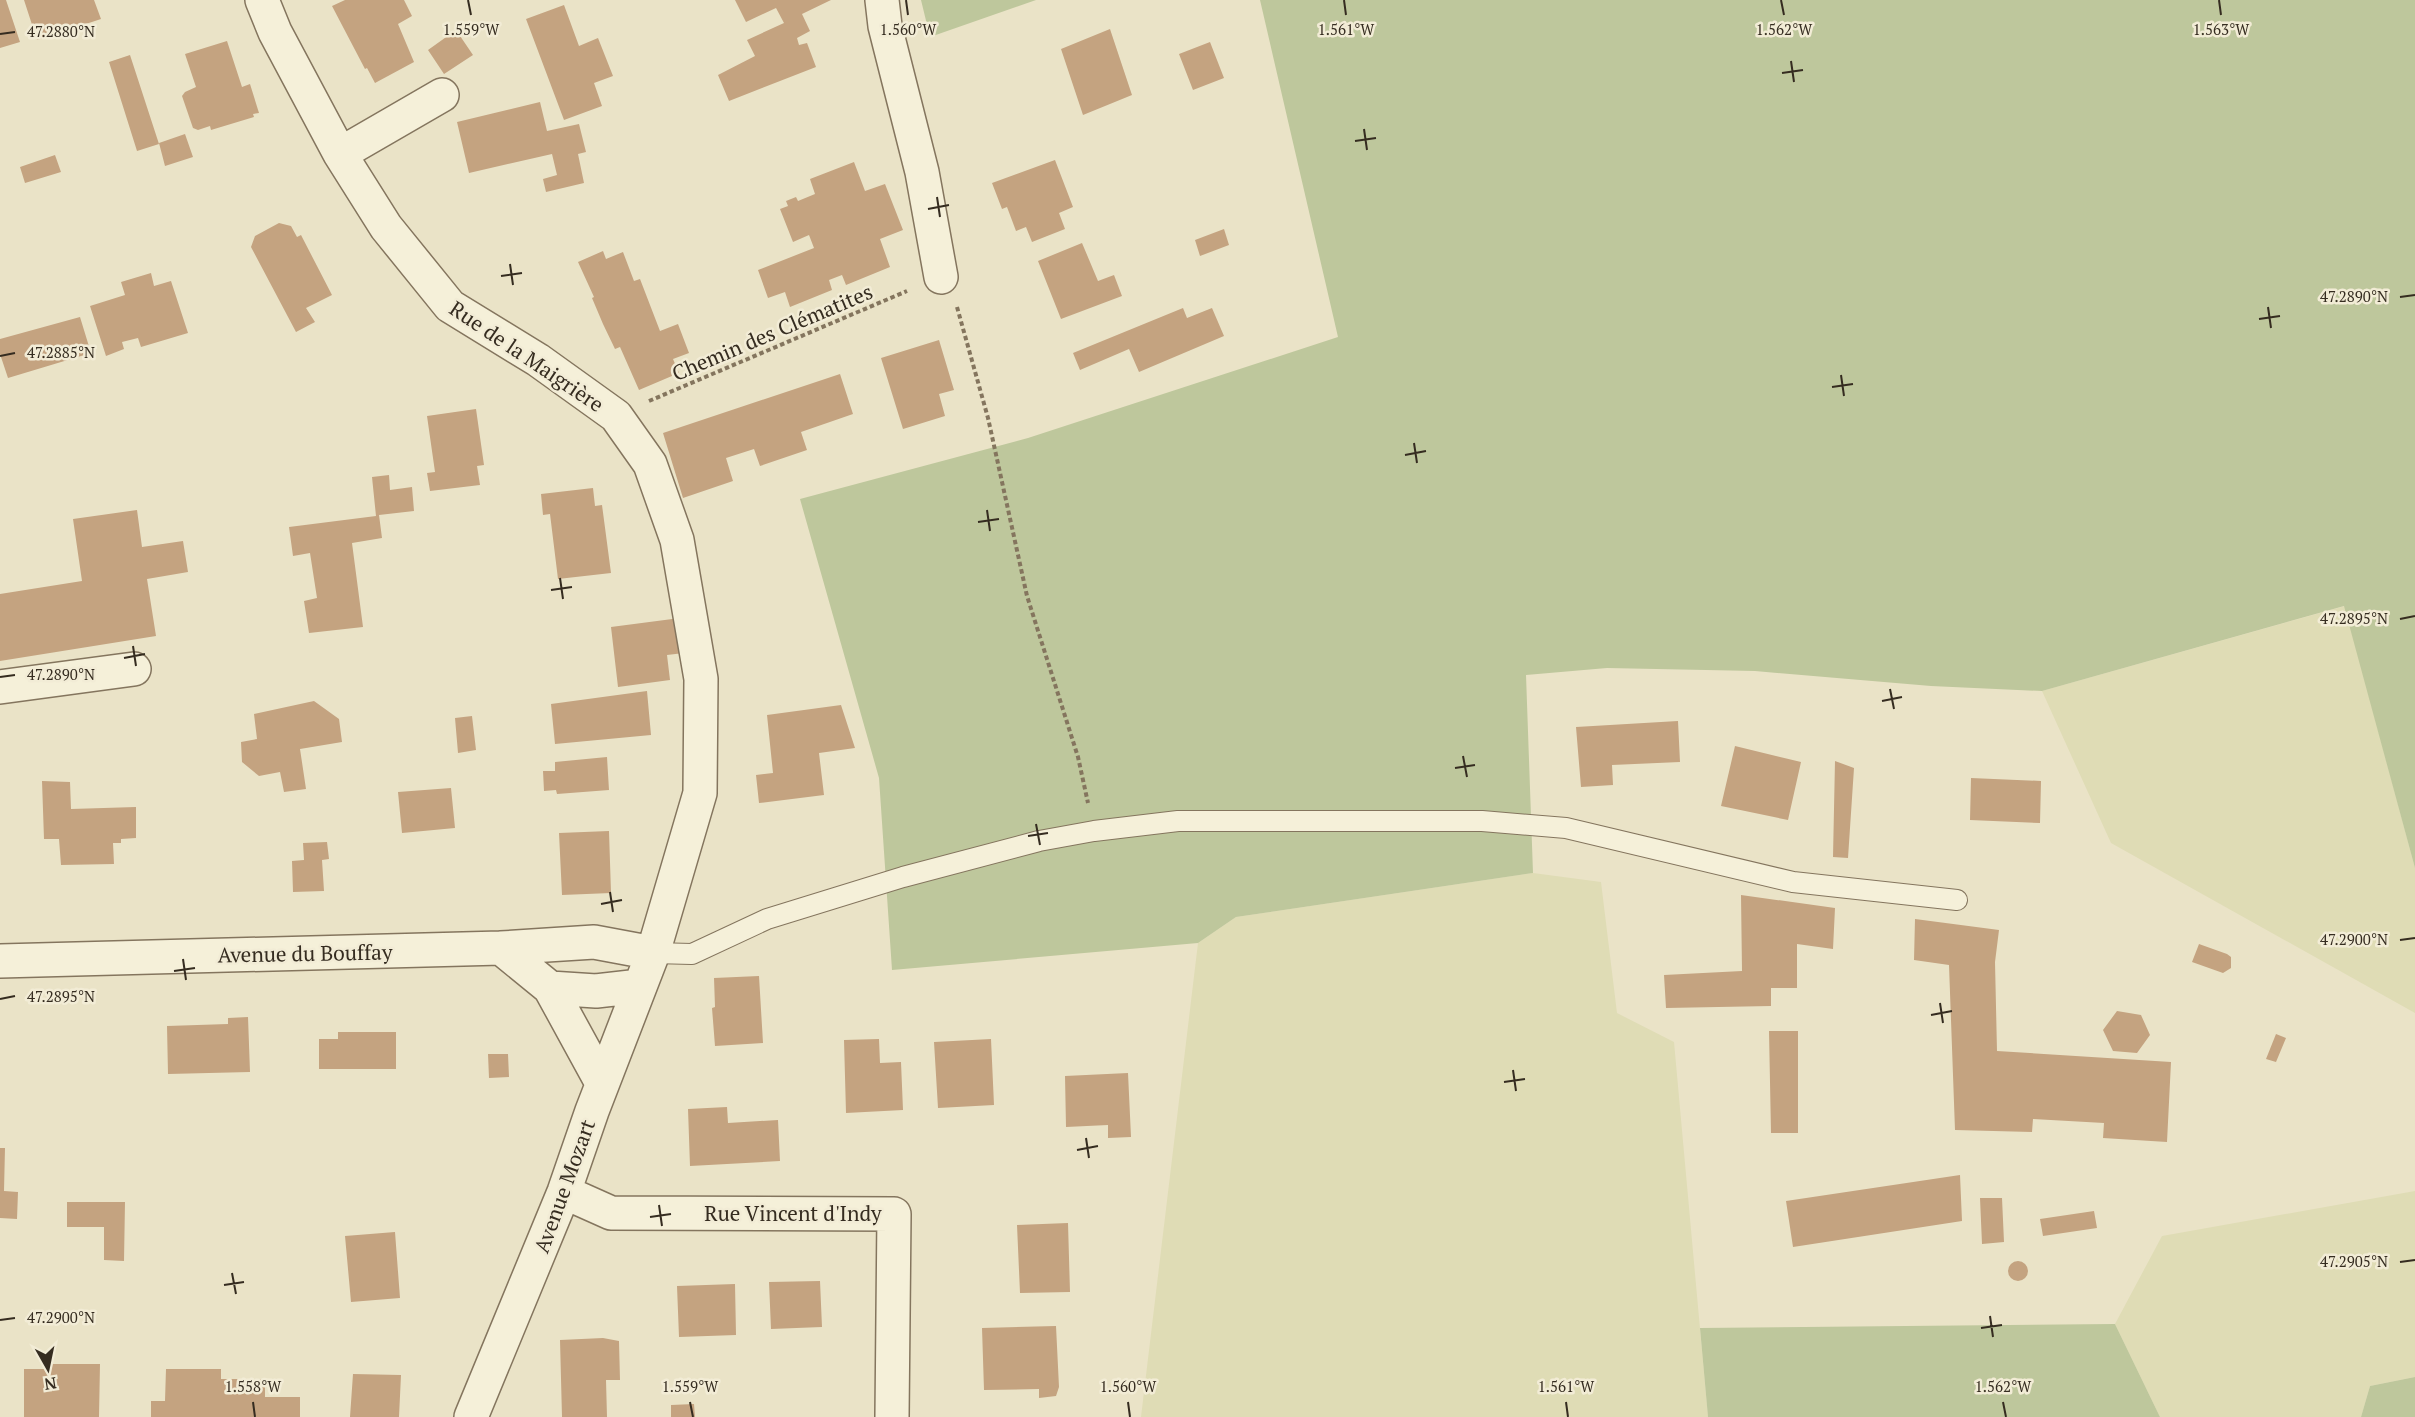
<svg xmlns="http://www.w3.org/2000/svg" width="2415" height="1417" font-family="'PT Serif',serif">
<rect width="100%" height="100%" fill="#eae3c7"/>
<path fill="#dfdcb5" d="M2345,606L2415,868V1013L2111,843L2042,691Z
M1533,873L1601,882L1617,1013L1674,1042L1708,1417H1141L1198,943L1236,917Z
M2415,1191V1377L2370,1386L2361,1417H2160L2115,1324L2162,1236Z"/>
<path fill="#bec79c" d="M921,0H1036L930,37Z
M1260,0H2415V868L2344,606L2042,691L1931,686L1755,671L1607,668L1526,675L1533,873L1236,917L1198,943L892,970L879,778L800,499L1028,438L1338,337Z
M2115,1324L2160,1417H1708L1700,1328Z
M2415,1377V1417H2361L2370,1386Z"/>
<path fill="#c4a380" d="M0,0H6L20,42L0,48Z
M24,0H94L101,19L37,40Z
M345,0H404L412,16L398,24L414,62L375,83L367,68L365,69L332,6Z
M735,0H831L802,14L810,31L797,38L799,45L807,43L816,67L729,101L718,75L755,56L747,40L784,23L776,8L746,22Z
M564,5L579,46L598,38L613,76L594,83L602,106L564,120L526,19Z
M1110,29L1132,95L1083,115L1061,49Z
M456,30L473,55L444,74L428,50Z
M227,41L242,87L250,84L259,113L253,114L254,117L211,130L210,126L198,130L193,128L182,96L185,92L196,87L185,54Z
M1210,42L1224,78L1193,90L1179,54Z
M130,55L159,144L137,151L109,62Z
M540,102L547,131L579,124L586,152L578,154L584,183L546,192L543,179L557,175L552,154L469,173L457,122Z
M185,134L193,157L165,166L159,143Z
M55,155L61,172L25,183L20,167Z
M1055,160L1073,207L1059,213L1065,229L1032,242L1026,227L1016,231L1007,207L1002,209L992,183Z
M854,162L865,191L885,184L903,230L880,239L890,267L846,285L842,275L829,280L832,290L790,307L785,292L768,298L758,270L814,248L809,235L793,242L780,209L788,206L786,201L796,197L798,201L815,194L810,179Z
M279,223L291,226L297,237L301,235L332,295L306,308L315,322L296,332L251,247L255,236Z
M1224,229L1229,245L1200,256L1195,240Z
M1082,243L1098,281L1114,275L1122,296L1061,319L1038,261Z
M603,251L606,259L623,252L634,281L640,279L660,331L678,324L689,353L673,359L679,373L639,390L620,347L615,349L603,324L592,298L594,297L578,262Z
M151,273L154,286L171,281L188,333L141,347L138,338L122,342L124,349L106,356L90,306L125,295L121,282Z
M1183,308L1187,318L1212,308L1224,336L1139,372L1129,349L1080,370L1073,353Z
M80,317L91,353L8,378L0,354V339Z
M939,340L954,390L939,394L945,416L903,429L881,358Z
M840,374L853,414L801,432L807,450L760,466L754,449L726,458L733,481L683,498L663,433Z
M476,409L484,465L477,466L480,485L430,491L427,473L435,472L427,416Z
M389,475L390,490L412,487L414,511L379,515L382,538L352,543L363,627L309,633L304,601L317,598L310,553L293,556L289,527L376,516L372,477Z
M593,488L595,506L602,505L611,573L558,579L550,514L543,515L541,494Z
M137,510L142,547L183,541L188,572L147,579L156,636L0,661V594L82,581L73,519Z
M680,618L684,653L667,655L670,680L618,687L611,627Z
M647,691L651,735L555,744L551,704Z
M314,701L339,719L342,742L300,749L306,789L284,792L280,772L259,776L242,762L241,742L257,739L254,714Z
M841,705L855,748L819,753L824,795L759,803L756,775L773,773L767,715Z
M472,716L476,750L458,753L455,718Z
M1678,721L1680,762L1612,765L1613,785L1581,787L1576,727Z
M1735,746L1801,762L1788,820L1721,806Z
M607,757L609,790L557,794L556,790L544,791L543,771H555V762Z
M1835,761L1854,768L1848,858L1833,857Z
M1971,778L2041,781L2040,823L1970,820Z
M42,781L70,782L71,809L136,807V838L121,839V843H113L114,864L61,865L59,839H44Z
M451,788L455,828L402,833L398,792Z
M609,831L611,893L562,895L559,833Z
M327,842L329,859L322,860L324,891L293,892L292,861L304,860L303,843Z
M1741,895L1835,908L1833,949L1797,944V988H1771V1006L1666,1008L1664,975L1742,971Z
M1915,919L1999,930L1995,962L1997,1051L2171,1062L2167,1142L2103,1138L2104,1123L2033,1119L2032,1132L1955,1130L1949,965L1914,960Z
M2199,944L2227,954L2231,957V968L2223,973L2192,962Z
M759,976L763,1043L715,1046L712,1008L715,1007L714,978Z
M2117,1011L2141,1015L2150,1035L2137,1053L2113,1051L2103,1030Z
M248,1017L250,1072L168,1074L167,1026L228,1024V1018Z
M1769,1031H1798V1133H1771Z
M338,1032H396V1069H319V1039H338Z
M2276,1034L2286,1038L2276,1062L2266,1059Z
M879,1039L880,1063L901,1062L903,1110L846,1113L844,1040Z
M991,1039L994,1105L938,1108L934,1042Z
M488,1054H508L509,1077L489,1078Z
M1128,1073L1131,1137L1108,1138V1125L1066,1127L1065,1076Z
M727,1107L728,1123L778,1120L780,1161L690,1166L688,1109Z
M0,1148H5L4,1191L18,1192L17,1219L0,1218Z
M1960,1175L1962,1221L1793,1247L1786,1201Z
M1980,1198H2002L2004,1242L1982,1244Z
M67,1202H125L124,1261L104,1260V1227H67Z
M2094,1211L2097,1228L2043,1236L2040,1219Z
M1068,1223L1070,1292L1020,1293L1017,1225Z
M395,1232L400,1298L351,1302L345,1236Z
M2008 1271a10 10 0 1 1 20 0a10 10 0 1 1-20 0Z
M820,1281L822,1327L771,1329L769,1282Z
M735,1284L736,1335L679,1337L677,1286Z
M1056,1326L1059,1387L1056,1396L1039,1398V1389L984,1390L982,1328Z
M603,1338L619,1341L620,1380H606L607,1417H562L560,1340Z
M51,1364H100L99,1417H24V1369H51Z
M166,1369H221V1379H265V1397H300V1417H151V1401H165Z
M353,1374L401,1375L399,1417H350Z
M694,1404L695,1417H671V1405Z"/>
<g fill="none" stroke-linecap="round" stroke-linejoin="round">
<g stroke="#84755e" stroke-width="22">
<path id="lane" d="M653,953L692,954L767,919L903,877L1039,841L1094,831L1178,821H1482L1566,828L1793,882L1957,900"/>
</g>
<g stroke="#84755e" stroke-width="36">
<path id="street" d="M262,0L275,32L340,154L386,227L450,306L538,360L616,416L650,464L677,540L701,679L700,793L653,953L592,1111L564,1192L471,1417
M882,0L885,26L922,172L941,277
M340,154L442,95
M0,687L134,669
M0,961L501,948
M640,986L596,991L550,988L501,948L594,942L653,953
M550,988L602,1083
M564,1192L611,1213L894,1214L892,1417"/>
</g>
<path stroke="#84755e" stroke-width="4" stroke-dasharray="4.5 3" stroke-linecap="butt" d="M957,307L988,418L1027,596L1078,757L1088,803
M649,401L907,291"/>
<use href="#lane" stroke="#f5f0d9" stroke-width="20"/>
<use href="#street" stroke="#f5f0d9" stroke-width="33"/>
</g>
<path fill="none" stroke="#352c20" stroke-width="2" d="M468,0L471,15M906,0L908,15M1344,0L1346,15M1781,0L1784,15M2219,0L2221,15M0,34L15,32M1791,61L1794,82M1782,73L1803,70M1364,129L1367,150M1355,141L1376,138M937,197L940,217M928,209L949,205M510,264L513,285M501,276L522,273M2400,297L2415,295M2268,307L2271,328M2259,319L2280,316M0,356L15,353M1841,375L1844,396M1832,387L1853,384M1414,443L1417,463M1405,455L1426,451M987,510L990,531M978,522L999,519M560,578L563,599M551,590L572,587M2400,619L2415,616M133,646L136,666M124,658L145,654M0,677L15,675M1890,689L1894,709M1882,701L1902,697M1463,756L1467,777M1455,768L1475,765M1036,824L1040,845M1028,836L1048,833M610,892L613,912M601,904L622,900M2400,940L2415,938M183,959L186,980M174,971L195,968M0,999L15,996M1940,1003L1943,1023M1931,1015L1952,1011M1513,1070L1516,1091M1504,1082L1525,1079M1086,1138L1089,1158M1077,1150L1098,1146M659,1205L662,1226M650,1217L671,1214M2400,1262L2415,1260M232,1273L236,1294M224,1285L244,1282M1990,1316L1993,1337M0,1320L15,1318M1981,1328L2002,1325M253,1402L255,1417M690,1402L693,1417M1128,1402L1130,1417M1566,1402L1568,1417M2003,1402L2006,1417"/>
<g text-anchor="middle" dominant-baseline="central" stroke-width="5" stroke-linejoin="round" paint-order="stroke">
<g font-size="21" fill="#352c20" stroke="#f2ecd6">
<text transform="translate(772 332) rotate(-23)">Chemin des Clématites</text>
<text transform="translate(527 356) rotate(34)">Rue de la Maigrière</text>
<text transform="translate(305 953) rotate(-1)">Avenue du Bouffay</text>
<text transform="translate(564 1186) rotate(-70)">Avenue Mozart</text>
<text x="793" y="1213">Rue Vincent d'Indy</text>
</g>
</g>
<g font-size="15" text-anchor="middle" fill="#352c20" stroke="#f2ecd6" stroke-width="5" stroke-linejoin="round" paint-order="stroke">
<text x="471" y="35">1.559°W</text>
<text x="908" y="35">1.560°W</text>
<text x="1346" y="35">1.561°W</text>
<text x="1784" y="35">1.562°W</text>
<text x="2221" y="35">1.563°W</text>
<text x="61" y="37">47.2880°N</text>
<text x="2354" y="302">47.2890°N</text>
<text x="61" y="358">47.2885°N</text>
<text x="2354" y="624">47.2895°N</text>
<text x="61" y="680">47.2890°N</text>
<text x="2354" y="945">47.2900°N</text>
<text x="61" y="1002">47.2895°N</text>
<text x="2354" y="1267">47.2905°N</text>
<text x="61" y="1323">47.2900°N</text>
<text x="253" y="1392">1.558°W</text>
<text x="690" y="1392">1.559°W</text>
<text x="1128" y="1392">1.560°W</text>
<text x="1566" y="1392">1.561°W</text>
<text x="2003" y="1392">1.562°W</text>
</g>
<g transform="translate(48 1369) rotate(171)" stroke="#f2ecd6" stroke-width="4.5" paint-order="stroke">
<path d="M0-4.5L10 22L0 15L-10 22Z" fill="#352c20"/>
<text y="-9" font-size="16" font-weight="bold" text-anchor="middle" fill="#352c20">N</text>
</g>
</svg>
